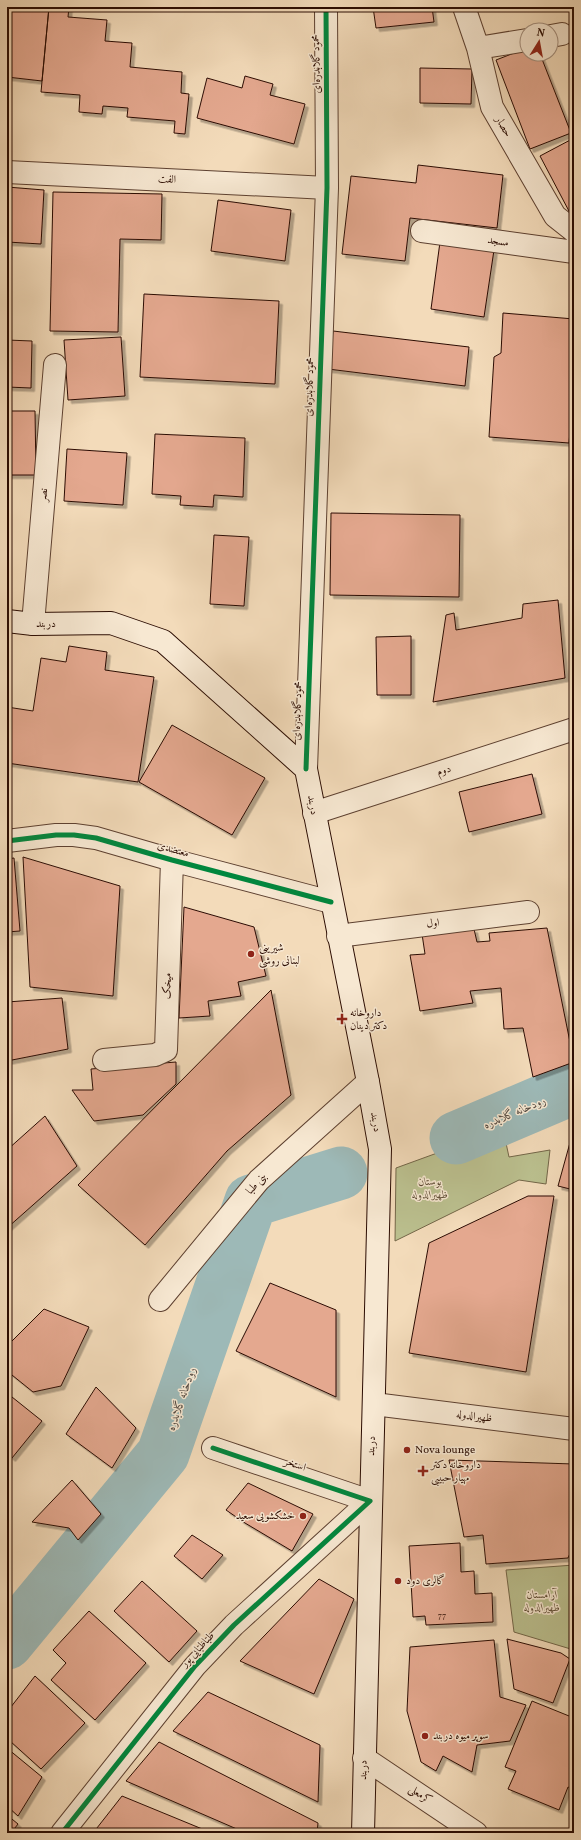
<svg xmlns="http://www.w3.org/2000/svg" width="581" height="1840" font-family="Vollkorn,Amiri,serif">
<defs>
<filter id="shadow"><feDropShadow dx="3.5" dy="3.5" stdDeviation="0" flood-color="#0004"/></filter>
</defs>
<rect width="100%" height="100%" fill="#f3dbba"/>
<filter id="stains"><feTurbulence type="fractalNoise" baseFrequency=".005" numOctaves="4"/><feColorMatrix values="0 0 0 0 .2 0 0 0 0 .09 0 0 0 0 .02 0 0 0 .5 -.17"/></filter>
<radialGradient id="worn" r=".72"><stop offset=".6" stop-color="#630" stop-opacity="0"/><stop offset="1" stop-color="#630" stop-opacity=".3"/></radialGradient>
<path fill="#bbc08f" stroke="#736648" d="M503,1129L509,1157L550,1150L546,1184L519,1180L395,1241L396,1168Z
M574,1565V1650L514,1632L506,1570Z"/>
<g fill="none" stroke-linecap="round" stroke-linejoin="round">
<path stroke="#9db9b7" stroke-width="53" d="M456,1138L574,1088
M7,1643L163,1454L251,1201L341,1173"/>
</g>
<path fill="#e4a88f" stroke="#2b0c02" filter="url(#shadow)" d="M7,7H49L42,81L7,77Z
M49,7H69L68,17L107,20L105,41L132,43L130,67L182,72L181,93L189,94L185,134L174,133L175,121L127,117L128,108L103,106L102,114L79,112L80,95L41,92Z
M373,7H432L434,22L376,28Z
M527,48V54H540L571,133L530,149L496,60Z
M420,68L472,69L471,104L420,103Z
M245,76L273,84L270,95L305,104L294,144L197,118L207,78L242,88Z
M574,138V211L570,213L540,156Z
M418,165L503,175L497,228L410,218L405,261L342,254L351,176L416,183Z
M7,187L44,190L41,244L7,242Z
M53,192L162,194L161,240L120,239L118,332L50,331Z
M218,200L291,210L285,261L211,251Z
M440,242L494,250L484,317L431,309Z
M144,294L279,301L275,384L140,377Z
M503,313L574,319V383L569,443L489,437L494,357L501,353Z
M333,331L469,347L465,386L328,369Z
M121,337L125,396L68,400L64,340Z
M7,340L32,341L31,388L7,387Z
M7,411H35L36,475H7Z
M155,434L245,438L243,497L214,495L213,507L180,505L181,496L152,494Z
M67,449L127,453L123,505L64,501Z
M331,513L460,515L459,597L330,595Z
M214,535L249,537L244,606L210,604Z
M558,600L565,678L433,702L446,615L454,613L456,630L522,618L523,604Z
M411,636V695H377L376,637Z
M69,646L107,652L105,670L154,677L138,782L7,763V707L33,711L41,658L66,662Z
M172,725L265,778L232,835L139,782Z
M532,774L542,814L469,832L459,792Z
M23,857L120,886L113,996L30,987Z
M14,858L20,931L7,932V859Z
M184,907L254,927L266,976L238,982L241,996L208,1001L210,1016L179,1018Z
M547,928L574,1062L533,1077L523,1028L504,1029L501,988L470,991L473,1003L420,1011L410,955L425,954L422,934L474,929L477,942L490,941L489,933Z
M271,990L291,1095L227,1151L145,1245L78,1185Z
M62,998L68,1049L7,1061V1002Z
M176,1062V1084L143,1115L94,1121L72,1090H93L91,1069Z
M45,1116L77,1166L7,1228V1150Z
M571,1139L574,1140V1190L558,1186Z
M528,1196H554L526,1372L409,1353L429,1243Z
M270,1283L336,1310V1397L236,1351Z
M44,1309L89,1327L61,1386L33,1392L7,1371V1346Z
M96,1387L136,1428L112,1468L66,1434Z
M7,1393L42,1421L12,1458L7,1454Z
M449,1460L574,1464V1544L568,1558L486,1564L483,1535L464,1537Z
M72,1480L101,1514L78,1540L69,1528L32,1522Z
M248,1483L313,1514L292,1551L245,1523L226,1510Z
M192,1535L223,1555L202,1579L174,1556Z
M460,1543L461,1572L474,1571L475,1594L492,1593L493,1622L426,1625L425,1616L413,1617L409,1546Z
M319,1579L354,1599L314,1694L240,1661Z
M142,1581L197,1631L169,1662L114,1611Z
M89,1611L146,1663L95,1720L51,1680L66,1663L53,1650Z
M507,1639L561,1653L570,1659L553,1703L514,1689Z
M494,1640L500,1697L526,1705L510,1741L477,1745L472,1772L443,1756L436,1771L421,1762L407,1711L410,1647Z
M35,1676L85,1723L41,1769L10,1741L7,1726V1712Z
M208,1692L320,1745L318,1802L173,1731Z
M532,1701L574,1718V1789L568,1787L559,1810L508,1789L516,1771L505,1767Z
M159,1742L318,1823L317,1833H246L126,1781Z
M8,1749L42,1777L18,1816L7,1806Z
M122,1796L212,1833H93Z
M7,1815L18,1824L11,1833H7Z"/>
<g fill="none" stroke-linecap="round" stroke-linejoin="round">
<g stroke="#5d4030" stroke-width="24">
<path id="minor" d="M464,7L478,48L492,107L555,216L574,231
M551,36L562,34
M478,48L527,40
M7,172L327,188
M422,231L574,252
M33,624L55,365
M306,769L327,188L326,7
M314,813L574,729
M7,841L56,835H74L96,838L172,860L331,902
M338,936L528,912
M104,1060L155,1055L166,1050L172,860
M160,1300L259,1180L368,1082
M374,1404L574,1429
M364,1758L476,1833
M62,1833L195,1666L234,1625L370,1501L213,1448"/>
</g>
<g stroke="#2b0c02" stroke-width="24">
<path id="secondary" d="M7,621L33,624L111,623L163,641L306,769L368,1082L380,1149L363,1833"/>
</g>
<use href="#minor" stroke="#f7e8d2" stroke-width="22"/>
<use href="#secondary" stroke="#f7e8d2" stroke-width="22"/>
<g stroke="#f7e8d2" stroke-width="8">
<path id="cycleway" d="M306,769L327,188L326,7
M7,841L56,835H74L96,838L172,860L331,902
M62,1833L195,1666L234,1625L370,1501L213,1448"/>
</g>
<use href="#cycleway" stroke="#00873e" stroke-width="5"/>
</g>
<g fill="#8f2418" stroke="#f7e8d2" stroke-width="1.5">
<circle cx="251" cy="954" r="4"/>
<path d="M340 1013h4v4h4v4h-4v4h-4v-4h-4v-4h4z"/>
<circle cx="407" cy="1450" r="4"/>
<path d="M421 1465h4v4h4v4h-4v4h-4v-4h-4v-4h4z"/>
<circle cx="303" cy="1516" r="4"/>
<circle cx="398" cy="1581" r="4"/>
<circle cx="425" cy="1736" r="4"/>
</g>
<g text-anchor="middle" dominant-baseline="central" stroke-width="3" stroke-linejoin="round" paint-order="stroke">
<g font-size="9" fill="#593325">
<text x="442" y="1615">77</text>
</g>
<g font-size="11" fill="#2b0c02" stroke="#f7e8d2">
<text transform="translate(317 64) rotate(-91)">محمود گلابدره‌ای</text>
<text transform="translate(503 127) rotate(60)">حصار</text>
<text transform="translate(167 180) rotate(3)">الفت</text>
<text transform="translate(498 242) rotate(8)">مسجد</text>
<text transform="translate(310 387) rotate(-88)">محمود گلابدره‌ای</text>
<text transform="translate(44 495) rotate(-85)">نصر</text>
<text x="46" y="624">دربند</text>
<text transform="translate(298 711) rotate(-88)">محمود گلابدره‌ای</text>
<text transform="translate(444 771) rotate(-18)">دوم</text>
<text transform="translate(312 805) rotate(79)">دربند</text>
<text transform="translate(173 850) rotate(16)">معتضدی</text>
<text transform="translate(433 924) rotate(-7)">اول</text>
<text transform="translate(168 986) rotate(-88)">میخک</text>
<text transform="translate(375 1122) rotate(80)">دربند</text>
<text transform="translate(257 1184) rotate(-47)">بنی طبا</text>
<text transform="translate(474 1417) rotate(7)">ظهیرالدوله</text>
<text transform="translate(372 1446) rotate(-88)">دربند</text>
<text transform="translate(295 1465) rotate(19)">استخر</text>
<text transform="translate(198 1650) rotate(-47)">طباطبایی پور</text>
<text transform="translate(364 1770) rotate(-89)">دربند</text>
<text transform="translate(420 1795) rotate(34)">کرمعلی</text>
</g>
<g font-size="11" fill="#2b0c02" stroke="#f7e8d2" text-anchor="start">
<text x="259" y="948">شیرینی<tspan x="259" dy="13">لبنانی روشی</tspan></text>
<text x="350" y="1013">داروخانه<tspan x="350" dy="13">دکتر دینان</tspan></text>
<text x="415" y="1450">Nova lounge</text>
<text x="431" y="1465">داروخانه دکتر<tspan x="431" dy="13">مهیار حبیبی</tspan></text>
<text x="295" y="1516" text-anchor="end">خشکشویی سعید</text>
<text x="406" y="1581">گالری دود</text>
<text x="433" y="1736">سوپر میوه دربند</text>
</g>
<g font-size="11" font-style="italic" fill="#5d4b33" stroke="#f7e8d2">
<text x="430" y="1182">بوستان<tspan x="430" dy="13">ظهیرالدوله</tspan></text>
<text x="542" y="1595">آرامستان<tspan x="542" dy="13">ظهیرالدوله</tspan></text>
</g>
<g font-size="12" font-style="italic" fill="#534941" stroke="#f7e8d2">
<text transform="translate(515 1113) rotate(-23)">رودخانه گلابدره</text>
<text transform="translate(182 1399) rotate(-71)">رودخانه گلابدره</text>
</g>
</g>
<rect width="581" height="1840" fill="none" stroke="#f3dbba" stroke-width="24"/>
<rect x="8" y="8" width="565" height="1824" fill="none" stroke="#2b0c02" stroke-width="2"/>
<rect x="12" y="12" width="557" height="1816" fill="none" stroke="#2b0c02"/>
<g transform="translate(539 42) rotate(11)"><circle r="19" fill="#f7e8d2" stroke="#a5907f"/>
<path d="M0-3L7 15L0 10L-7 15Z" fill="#8f2418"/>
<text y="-6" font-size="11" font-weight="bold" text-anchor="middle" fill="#2b0c02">N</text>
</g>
<rect width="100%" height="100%" filter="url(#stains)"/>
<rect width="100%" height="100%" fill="url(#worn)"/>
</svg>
